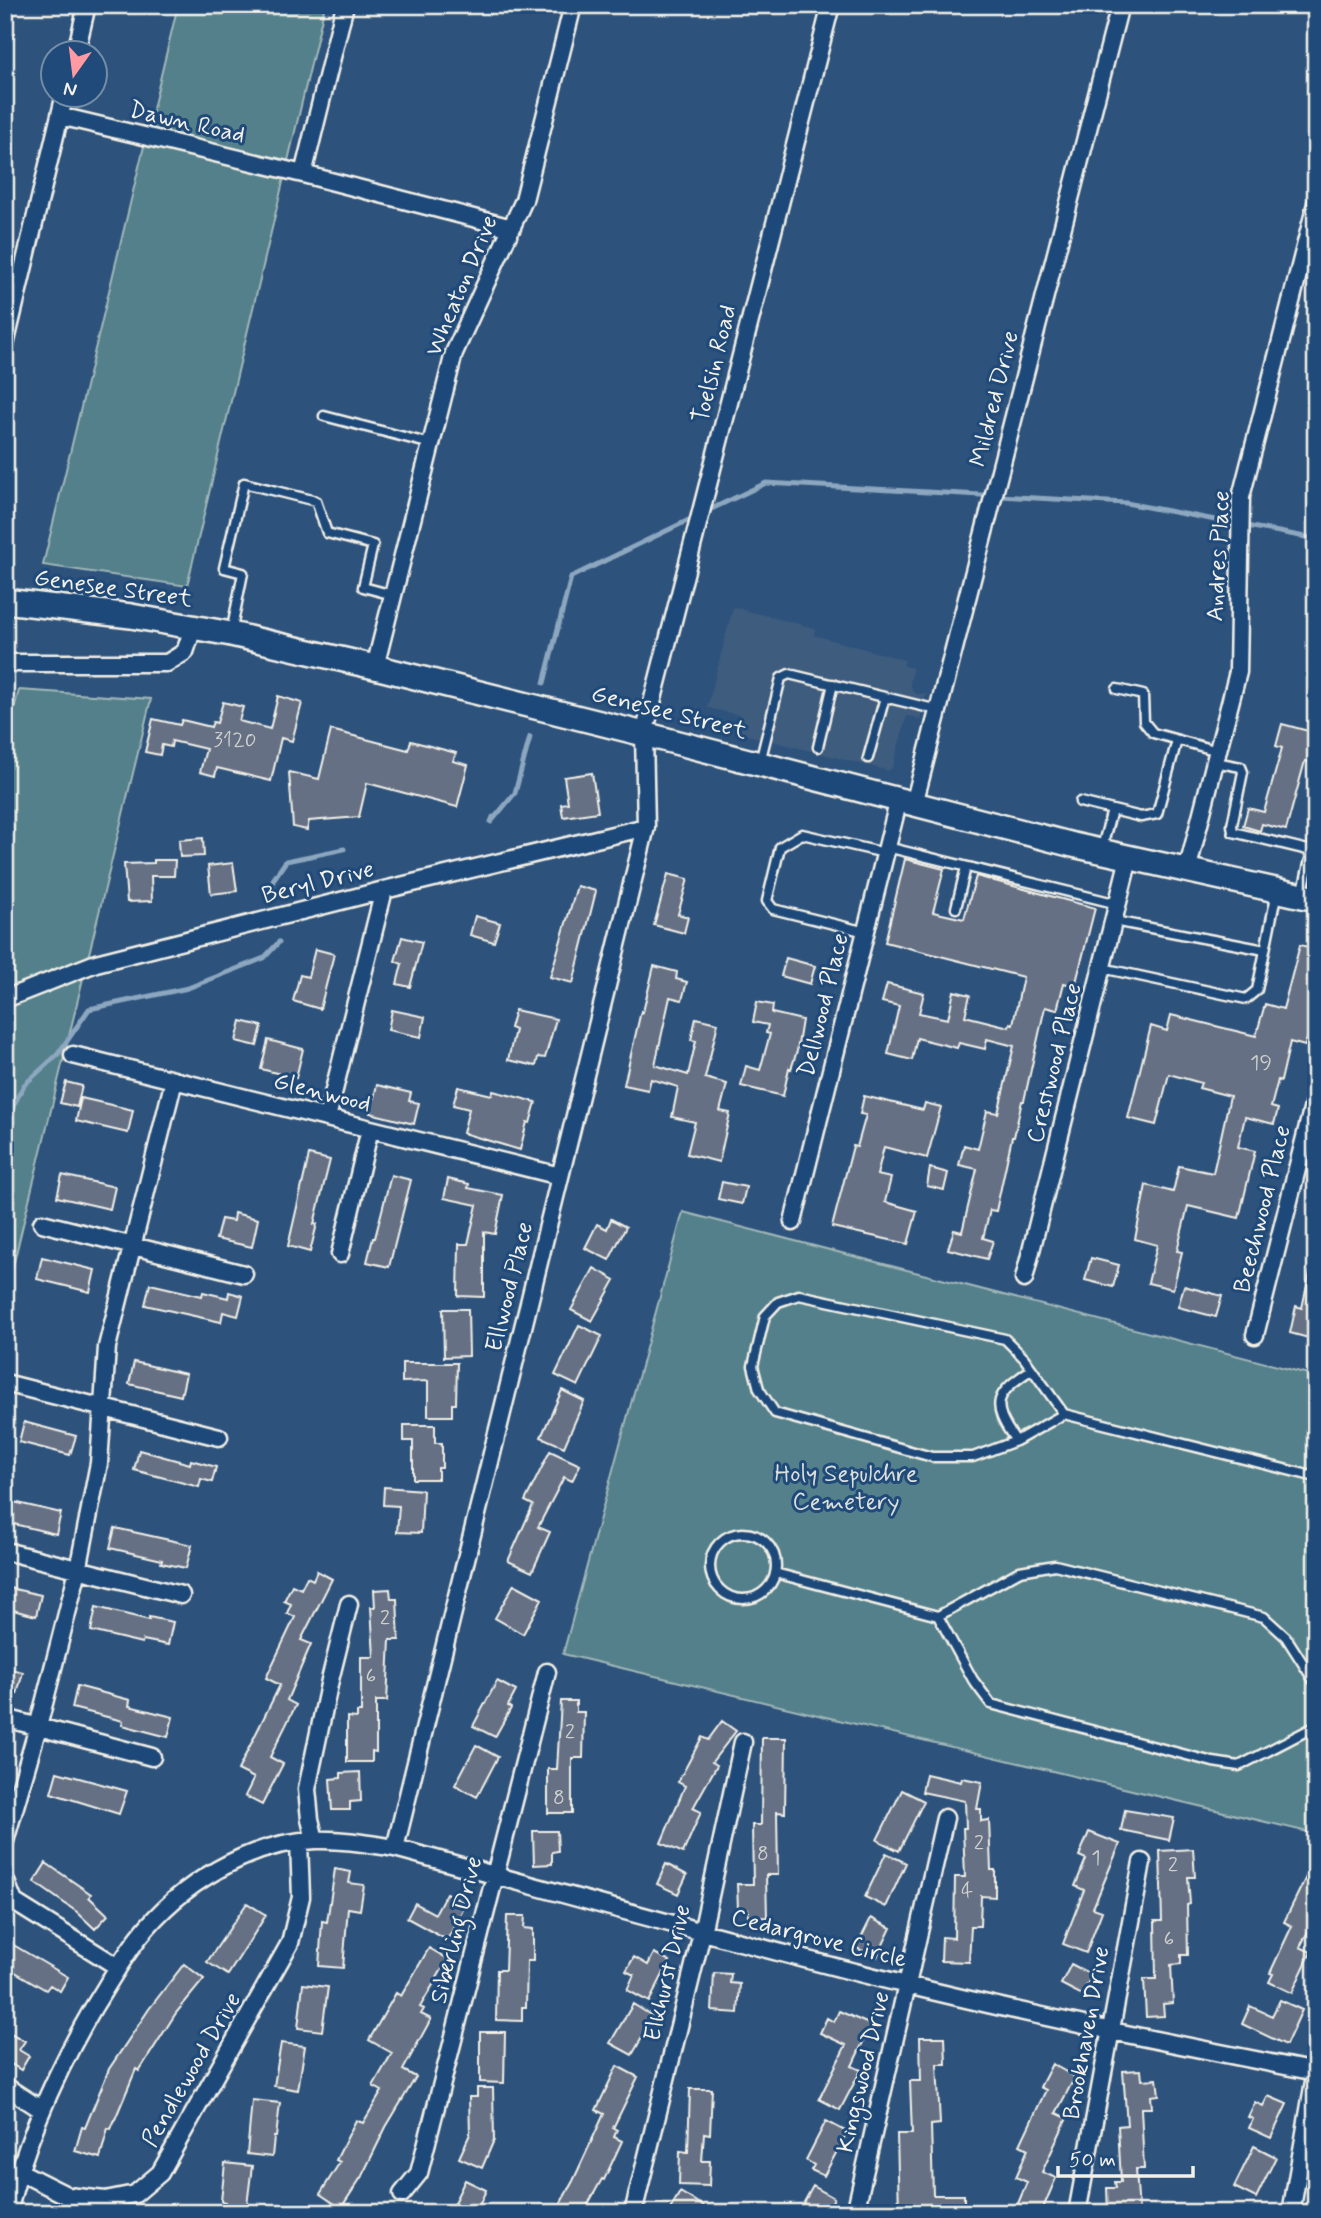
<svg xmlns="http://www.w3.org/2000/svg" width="1321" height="2218" font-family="Mynerve,sans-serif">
<rect width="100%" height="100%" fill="#2d527c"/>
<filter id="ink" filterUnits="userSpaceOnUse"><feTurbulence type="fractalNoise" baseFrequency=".0143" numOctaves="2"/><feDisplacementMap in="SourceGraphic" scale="14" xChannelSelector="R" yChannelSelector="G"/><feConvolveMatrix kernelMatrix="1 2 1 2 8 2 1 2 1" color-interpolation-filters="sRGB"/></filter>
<g filter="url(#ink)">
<path fill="#3e5b7e" d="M733,607L815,628L814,635L905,660L904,666L913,668L910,683L913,692L918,694L926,693L920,721L915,717L907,716L893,766L889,771L735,732L739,715L707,708Z"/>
<path fill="#52808a" stroke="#a3b8b9" stroke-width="2" d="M178,5H325L187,586L43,565Z
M19,690L151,699L5,1299V743Z
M683,1212L1316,1376V1834L563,1654Z"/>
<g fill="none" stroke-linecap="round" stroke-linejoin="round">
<path stroke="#8ca7bf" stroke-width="5" d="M703,513L766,483L1126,503L1316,539
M544,683L571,577L695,517
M493,817L491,822L515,793L530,737
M272,896L273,880L286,861L344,849
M5,1133L8,1116L24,1085L58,1054L89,1009L188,988L264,958L279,942"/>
</g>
<path fill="#657084" stroke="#f4f1e8" stroke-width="2" d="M278,696L302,703L292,741L281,738L271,781L217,768L215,776L200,772L206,749L172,741L171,747L162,745L160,755L145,752L153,719L180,725L182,720L211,727L213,722L217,723L223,702L243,707L239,721L270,729Z
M1282,724L1316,733V764L1305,761L1286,830L1262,824L1260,831L1243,826L1248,808L1264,812L1282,748L1276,746Z
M331,730L408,750L411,741L456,753L453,761L468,765L457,807L367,783L359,817L309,821L307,830L293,827L289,772L319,779Z
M592,773L598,812L563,817L561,804L568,803L564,777Z
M203,838L204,856L180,857L179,840Z
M905,859L944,869L933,912L964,919L976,876L1095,908L1075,986L1064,983L1057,1010L1045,1007L1024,1101H1022L1014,1137H1012L996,1211L990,1210L983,1238L993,1241L987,1259L948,1249L954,1230L962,1232L977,1169L959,1165L964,1145L978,1149L987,1111L998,1113L1014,1046L987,1039L985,1049L959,1043L957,1048L917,1038L912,1060L888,1054L899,1006L882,1002L887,984L924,993L919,1013L948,1019L954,991L970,995L965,1016L1009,1027L1010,1023L1013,1024L1023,977L885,942Z
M154,860H175L174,876H151L152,901L127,902L124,864L154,863Z
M233,863L237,891L211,894L208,866Z
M668,874L688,879L678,914L688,917L684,933L654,925Z
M577,886L596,891L573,983L550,977Z
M475,916L500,923L494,942L470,935Z
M402,937L422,942L410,987L397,984L402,964L395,961Z
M1300,945L1316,949V1005L1305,1046L1290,1042L1281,1081L1278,1080L1271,1107L1278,1109L1274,1124L1245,1117L1238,1147L1255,1151L1239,1218L1188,1206L1177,1251L1182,1252L1173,1289L1148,1283L1157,1245L1135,1239L1146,1185L1173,1192L1179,1166L1213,1173L1230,1096L1199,1088L1201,1083L1169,1074L1156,1125L1128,1118L1151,1026L1167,1031L1171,1015L1256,1036L1265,1004L1283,1009Z
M315,949L334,954L320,1009L293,1001L300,975L308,977Z
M786,958L815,966L810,984L781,976Z
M654,966L677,972L676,979L687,982L682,1000L670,997L655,1065L688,1075L696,1041L691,1040L696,1018L718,1023L705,1078L727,1084L720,1111L730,1113L719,1162L687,1154L695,1122L672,1117L678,1087L651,1079L648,1090L624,1085L641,1011L643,1012Z
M757,1002L773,1005L772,1013L802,1020L797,1051L791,1069L789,1068L783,1096L741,1086L746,1066L760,1070L770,1034L766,1033L768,1025L753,1022Z
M392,1010L425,1017L421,1037L388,1030Z
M515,1010L556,1019L545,1058L538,1057L536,1066L508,1060L515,1030L510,1028Z
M241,1021L262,1026L257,1046L236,1041Z
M268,1040L303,1049L296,1078L261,1069Z
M66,1082L82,1086L77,1107L60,1103Z
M377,1085L411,1093L409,1101L419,1103L414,1124L370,1113Z
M458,1087L492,1095L493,1091L536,1102L530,1123L527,1122L520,1150L463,1133L469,1109L453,1105Z
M864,1096L923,1110L925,1103L941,1107L927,1158L884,1147L877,1175L891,1178L885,1202L917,1211L908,1244L832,1227L853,1146L857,1147L866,1115L860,1114Z
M81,1098L133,1110L128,1133L76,1121Z
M309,1155L330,1160L314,1224H317L310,1252L288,1246Z
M930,1168L948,1173L944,1190L927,1186Z
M62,1175L115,1187L110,1209L57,1197Z
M391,1175L411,1180L389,1267L367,1262L373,1238H375Z
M448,1179L469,1184L468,1188L503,1195L495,1234L484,1232V1297L458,1296L459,1244H468L477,1205L444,1198Z
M722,1182L746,1187L742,1204L718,1199Z
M234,1213L258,1219L252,1247L216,1239L221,1219L233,1221Z
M611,1219L626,1227L609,1260L585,1248L597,1224L607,1229Z
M42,1257L95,1270L90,1292L37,1279Z
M1091,1258L1119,1265L1113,1287L1085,1280Z
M594,1268L615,1280L592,1321L571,1310Z
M1310,1272L1316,1273V1340L1290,1333L1296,1306L1302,1308Z
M150,1284L202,1296L203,1292L228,1298L229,1292L243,1296L238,1316L223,1312L221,1322L145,1305Z
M1184,1286L1222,1296L1216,1317L1178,1307Z
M443,1309H468L469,1356L444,1357Z
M579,1325L602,1336L578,1386L555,1375Z
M134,1362L186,1374L181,1396L129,1384Z
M402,1363H457L456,1404H452V1416H428V1381L402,1382Z
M562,1390L584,1401L564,1447L541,1437Z
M24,1422L76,1436L70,1455L19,1442Z
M404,1425H435V1443H442V1468H438V1479H413V1441H404Z
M139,1450L190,1464L191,1460L216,1467L212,1482L201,1479L199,1487L134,1470Z
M550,1451L580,1465L572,1481L564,1477L538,1527L550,1532L532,1572L508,1561L533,1505L525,1501Z
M384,1487L423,1490L421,1533L397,1532L399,1506L383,1505Z
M5,1500L61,1513L56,1534L5,1522Z
M115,1528L192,1545L186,1568L161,1563L162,1560L110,1548Z
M317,1571L332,1579L301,1640L311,1644L287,1700L296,1705L270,1757L283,1764L262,1805L245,1796L254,1778L238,1770L280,1685L266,1678L295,1617L287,1613L291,1604L284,1601L292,1585L301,1589L307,1577L313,1580Z
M514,1584L542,1599L523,1634L495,1618Z
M5,1587L41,1595L36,1616L5,1608Z
M390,1589L391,1599H397L399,1640H390L387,1701H376V1752L372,1751V1762H347V1717L357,1718V1712H361V1657H374L371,1607H375L374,1590Z
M96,1607L149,1620V1617L173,1622L168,1645L143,1640L142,1643L91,1631Z
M5,1668L23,1672L17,1694L5,1691Z
M497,1681L516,1691L508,1706L511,1708L495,1737L473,1726Z
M77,1686L130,1700L129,1706L173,1717L168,1737L122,1725L123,1721L72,1708Z
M561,1701H576V1712H584L583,1758H572V1813H548V1769H557Z
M722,1721L736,1731L712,1762L717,1765L693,1808L701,1812L683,1853L661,1843L685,1786L678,1782L702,1737L708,1740Z
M762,1738H786L785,1813L777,1812L778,1875H766L767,1917L748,1918V1909H738L737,1884H753L752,1825H761Z
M476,1745L498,1757L477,1797L455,1785Z
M57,1772L127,1791L119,1814L51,1793Z
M360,1772L361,1801L350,1802V1810H332L330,1779L341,1778V1773Z
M926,1774L961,1782L962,1778L982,1782L977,1809H981V1821L989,1820L991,1870H995V1897L981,1896L980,1926H971L969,1962L941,1961L942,1937L954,1938L955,1877H965L963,1828H966L965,1801L922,1792Z
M902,1790L924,1801L899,1851L877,1840Z
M1125,1810L1174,1818L1169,1840L1121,1830Z
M533,1831H557L558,1851L552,1852V1864L534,1865Z
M1089,1832L1120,1844L1093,1908L1102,1911L1086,1953L1063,1944L1084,1890L1075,1886L1086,1859L1079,1856Z
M1193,1849L1195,1877H1188L1190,1904L1187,1905L1188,1955H1181V1964L1171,1965L1173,2003L1163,2004L1164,2016L1146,2017L1144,1979H1156L1155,1921H1162L1160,1851Z
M886,1853L906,1863L886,1907L865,1897Z
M46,1863L91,1894L89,1897L108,1915L95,1929L77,1912L34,1882Z
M666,1864L687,1875L678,1894L657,1884Z
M335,1869L351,1872L349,1883L364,1885L360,1910L348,1908L343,1968L319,1966L322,1921L327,1922Z
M1306,1877L1316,1881V1916L1300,1947L1311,1952L1292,1993L1269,1982L1273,1974L1270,1973L1292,1926L1284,1922Z
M446,1893L466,1904L447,1940L407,1918L415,1903L435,1914Z
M247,1903L266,1915L228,1975L207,1962Z
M507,1916H525L524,1928L533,1929V1961H527L526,2007H522V2021L496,2020L497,1970H505Z
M871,1918L891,1928L877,1957L856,1948Z
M5,1940L68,1977L60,1991L50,1985L46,1990L5,1966Z
M429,1948L448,1959L420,2007L424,2009L421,2014L431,2019L403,2070L416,2077L386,2127L362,2176L341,2208L320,2194L340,2162L336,2160L356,2120L363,2123L382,2091L373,2086L392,2053L369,2040L396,1993L401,1996Z
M654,1953L670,1961L649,2002L627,1990L634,1975L626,1971L634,1957L648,1965Z
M184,1964L204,1979L176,2013L139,2071L136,2069L111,2129L108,2128L100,2158L75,2151L82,2127L85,2128L109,2069L149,2009Z
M1071,1964L1092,1975L1082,1995L1061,1984Z
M714,1973L731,1974L730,1983L740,1984L738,2013L712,2011Z
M303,1984L328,1987L322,2031L298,2028Z
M1280,2000L1302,2010L1286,2045L1242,2024L1250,2006L1272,2016Z
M633,2004L654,2017L632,2055L610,2043Z
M839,2011L871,2025L852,2066L861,2070L840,2110L819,2099L846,2045L820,2033L827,2018L834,2022Z
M5,2030L25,2041L19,2050L29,2056L21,2070L11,2064L5,2074Z
M480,2032H505L504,2083L480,2082Z
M920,2037H945L946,2064H937L940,2124L931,2125L933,2195H964V2212L899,2213L897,2134H912L910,2081H921Z
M281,2043L305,2046L298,2090L274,2086Z
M1052,2064L1075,2077L1056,2113L1067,2118L1042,2172L1056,2178L1041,2213H1014L1027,2182L1016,2177L1028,2149L1020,2145L1046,2090L1040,2087Z
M617,2066L638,2077L613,2128L617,2130L614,2137L622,2141L604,2180L602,2179L583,2213H555L573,2181L604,2114L596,2110Z
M1141,2070L1142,2080L1157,2079L1159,2095L1151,2096L1152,2108H1141L1144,2169H1136L1139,2213H1108L1107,2188H1116L1115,2182H1121L1118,2126L1127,2125L1123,2071Z
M477,2088H493L494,2140L482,2168L459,2158L470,2134L469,2097H477Z
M690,2089H712L710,2134L704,2133L702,2161H710L709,2186L679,2185L680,2151L688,2152Z
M1268,2096L1287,2104L1271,2138L1249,2128L1253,2119L1248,2117L1255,2102L1263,2106Z
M252,2100L280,2103L276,2137H274L272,2157L247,2154Z
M826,2121L847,2132L824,2176L811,2170L814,2165L806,2160Z
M1254,2146L1276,2157L1256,2198L1234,2187Z
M225,2163L252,2166L246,2213H224L225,2202L221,2201Z
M465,2180L486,2190L476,2213H449Z
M813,2186L834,2198L826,2213H798Z
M680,2192L715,2213H668Z"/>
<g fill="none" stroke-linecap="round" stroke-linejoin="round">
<g stroke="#f4f1e8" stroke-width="13">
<path id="lane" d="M324,416L431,444
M231,633L243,573L224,568L244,483L316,501L327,533L373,545L363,587L393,595
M1117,689L1143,695L1144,722L1153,733L1218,751
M818,747L833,684
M868,758L885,697
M760,762L781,678L789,674L938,710
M1215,762L1241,767L1243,772L1232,825L1233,832L1312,851
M1080,802L1141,817L1157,814L1177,740
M887,847L1118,904
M1101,851L1112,810
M1302,895L1316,833
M956,908L966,867
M1114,921L1265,950
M866,932L773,909L767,901L780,847L802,834L885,853
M1102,968L1246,999L1257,990L1277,891
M1064,1414L1016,1441L973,1457H932L775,1413L759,1389L753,1366L765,1316L778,1302L799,1295L1005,1339L1024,1358L1064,1414L1316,1477
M1016,1441C989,1403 995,1394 1032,1369
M710 1566a33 33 0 1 1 66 0a33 33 0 1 1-66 0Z
M775,1573L938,1616
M1316,1684L1286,1637L1264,1617L1055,1565L1020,1571L938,1616L973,1680L991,1704L1213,1762L1239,1766L1316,1726"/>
</g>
<g stroke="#f4f1e8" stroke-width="21">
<path id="street" d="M76,52L87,5
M60,116L303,174L512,228
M303,174L345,5
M5,345L65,94
M5,663H167L185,652L194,625
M375,667L454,353L524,200L573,5
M914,804L1120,5
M1187,871L1238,672L1241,497L1316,204
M5,999L96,963L384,890L646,827
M73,1055L560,1176
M327,1118L384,890
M793,1222L899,799
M42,1223L244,1274
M340,1254L370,1129
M1024,1279L1129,858
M1255,1335L1316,1094
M5,1383L219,1437
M5,1551L181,1595
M5,1718L152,1757
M315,1840L310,1819L307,1789L330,1680L349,1604
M5,1841L38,1727L78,1570L99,1463L107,1347L174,1080
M395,1848L646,827L644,734L831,5
M5,1879L14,1902L118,1967
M5,2086L42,2110
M18,2171L68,2196L105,2200L135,2194L160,2173L290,1943L301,1897L299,1842
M402,2194L419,2173L547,1672
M8,2213C25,2141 56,2072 93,2008C108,1984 122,1959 139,1937C179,1885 249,1842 316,1840C342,1839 369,1844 395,1848C565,1894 735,1943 907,1985C1042,2018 1179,2045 1316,2072
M633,2213L702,1933L743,1742
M855,2213L945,1818
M1077,2213L1142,1862
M1291,2213L1316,2070"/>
</g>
<g stroke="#f4f1e8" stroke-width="28">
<path id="secondary" d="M5,601L131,616L231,634L375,667L644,734L1073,845L1316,899"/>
</g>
<use href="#lane" stroke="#1f4a7a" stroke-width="8"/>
<use href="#street" stroke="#1f4a7a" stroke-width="16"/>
<use href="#secondary" stroke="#1f4a7a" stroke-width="23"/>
</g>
</g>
<g text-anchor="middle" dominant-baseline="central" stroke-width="6" stroke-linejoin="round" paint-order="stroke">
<g font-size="21" fill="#d0d1cf">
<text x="235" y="740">3120</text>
<text x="1261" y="1063">19</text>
<text x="385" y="1618">2</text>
<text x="371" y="1676">6</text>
<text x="570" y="1732">2</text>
<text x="559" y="1798">8</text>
<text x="979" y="1843">2</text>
<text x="763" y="1854">8</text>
<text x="1096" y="1858">1</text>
<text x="1173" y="1865">2</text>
<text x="967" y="1891">4</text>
<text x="1169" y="1939">6</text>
</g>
<g font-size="24" fill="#f4f1e8" stroke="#1f4a7a">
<text transform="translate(187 123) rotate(13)">Dawn Road</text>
<text transform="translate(462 286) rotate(-67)">Wheaton Drive</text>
<text transform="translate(715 364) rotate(-76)">Toelsin Road</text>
<text transform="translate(995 399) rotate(-76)">Mildred Drive</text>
<text transform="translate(1219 556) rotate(-87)">Andres Place</text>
<text transform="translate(113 589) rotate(8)">Genesee Street</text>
<text transform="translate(669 713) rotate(14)">Genesee Street</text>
<text transform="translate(318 883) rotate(-14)">Beryl Drive</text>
<text transform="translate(824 1005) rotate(-76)">Dellwood Place</text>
<text transform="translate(1055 1063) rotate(-76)">Crestwood Place</text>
<text transform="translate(322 1093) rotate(14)">Glenwood</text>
<text transform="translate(1263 1209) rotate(-76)">Beechwood Place</text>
<text transform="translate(510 1287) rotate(-76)">Ellwood Place</text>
<text transform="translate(457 1930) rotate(-76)">Siberling Drive</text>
<text transform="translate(819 1939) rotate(14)">Cedargrove Circle</text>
<text transform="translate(668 1973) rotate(-77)">Elkhurst Drive</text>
<text transform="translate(1087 2033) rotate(-80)">Brookhaven Drive</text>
<text transform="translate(192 2070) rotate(-60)">Pendlewood Drive</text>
<text transform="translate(864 2072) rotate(-77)">Kingswood Drive</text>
</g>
<g font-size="24" fill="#dce0da" stroke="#1f4a7a">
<text x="846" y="1474">Holy Sepulchre<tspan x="846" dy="28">Cemetery</tspan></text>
</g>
</g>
<rect width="1321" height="2218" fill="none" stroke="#1f4a7a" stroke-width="28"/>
<rect x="14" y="14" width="1293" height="2190" fill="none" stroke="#f4f1e8" stroke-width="2.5" filter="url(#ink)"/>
<g transform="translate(74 74) rotate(194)"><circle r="33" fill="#1f4a7a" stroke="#748da6" stroke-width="2"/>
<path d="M0-5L12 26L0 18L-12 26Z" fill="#ff9aa2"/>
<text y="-10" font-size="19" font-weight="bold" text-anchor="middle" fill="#f4f1e8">N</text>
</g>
<path d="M1058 2166v10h135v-10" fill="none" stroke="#f4f1e8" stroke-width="3.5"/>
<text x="1069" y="2166" font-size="21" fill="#f4f1e8" stroke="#1f4a7a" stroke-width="5" paint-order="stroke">50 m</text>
</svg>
